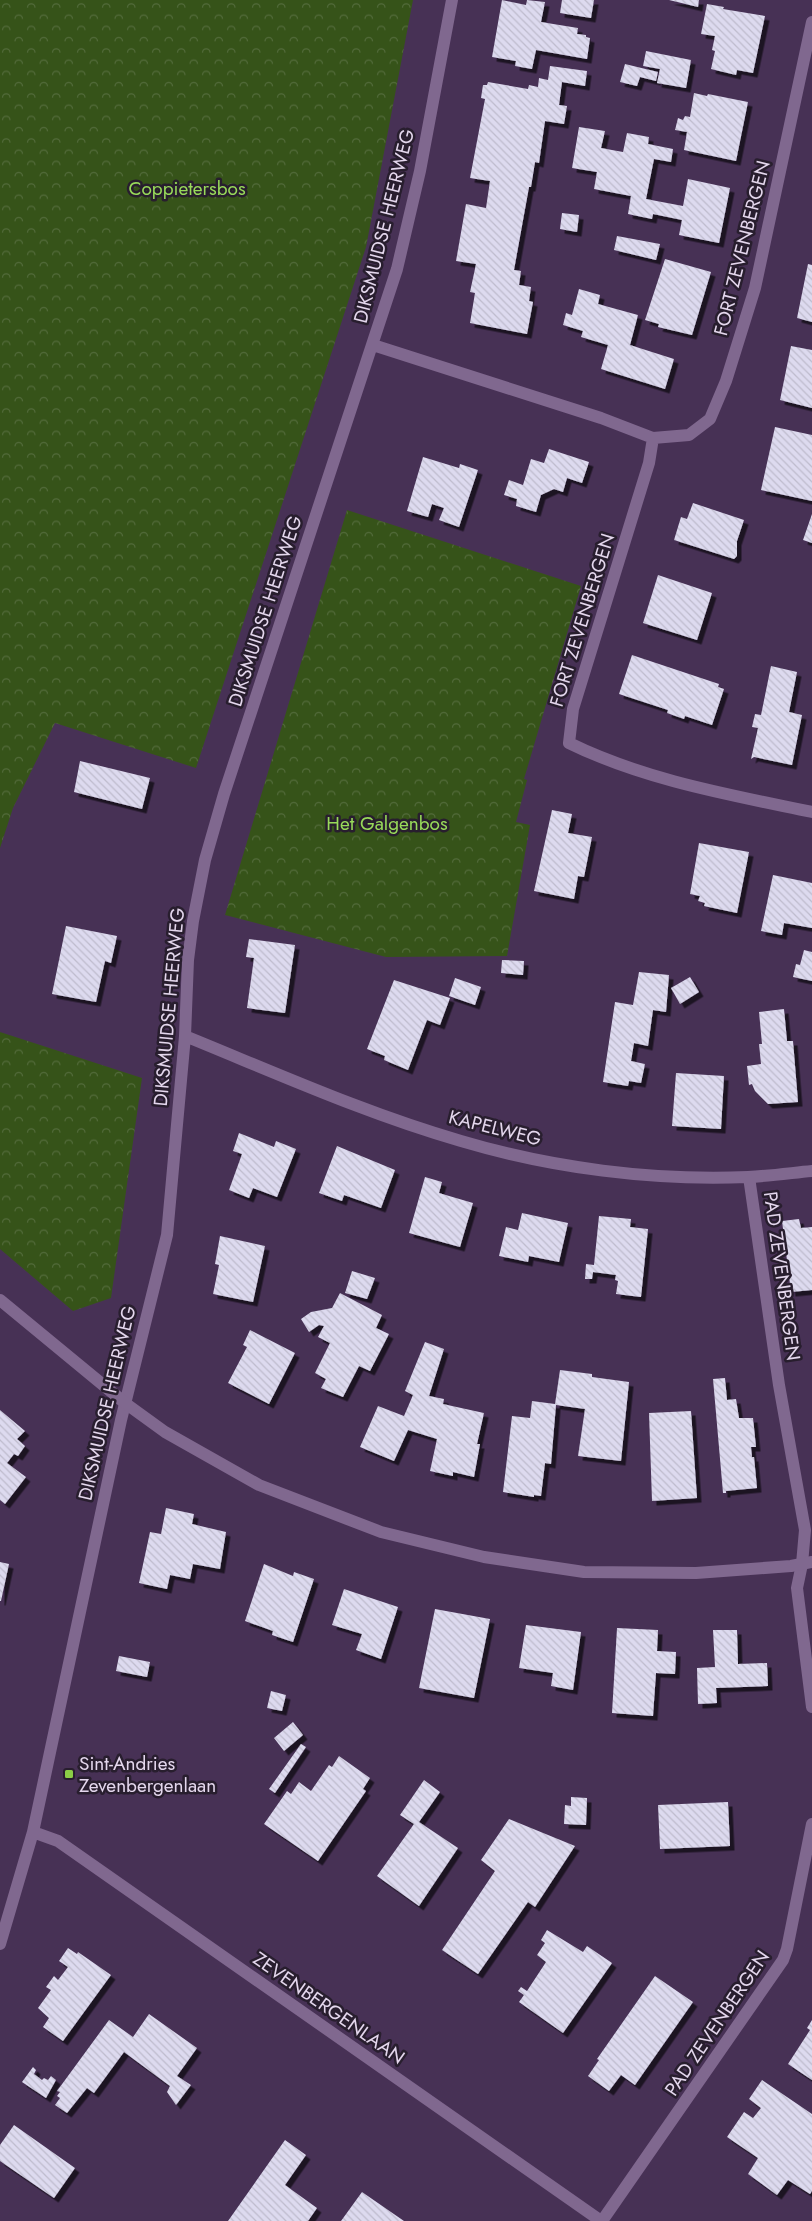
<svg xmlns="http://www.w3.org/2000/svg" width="812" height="2221" font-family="Jost,sans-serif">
<defs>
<pattern id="forest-crowns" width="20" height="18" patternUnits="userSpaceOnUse" patternTransform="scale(1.25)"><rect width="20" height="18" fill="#365319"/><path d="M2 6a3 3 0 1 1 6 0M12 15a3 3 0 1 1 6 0" fill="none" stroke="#536b3b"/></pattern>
<pattern id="building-back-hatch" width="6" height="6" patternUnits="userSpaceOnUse" patternTransform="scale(1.25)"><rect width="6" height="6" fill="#dddaef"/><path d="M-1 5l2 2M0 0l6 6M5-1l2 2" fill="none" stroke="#bebbcd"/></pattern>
<filter id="shadow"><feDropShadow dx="4.5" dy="4.5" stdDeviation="0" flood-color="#0009"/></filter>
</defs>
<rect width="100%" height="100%" fill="#473155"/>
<path fill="url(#forest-crowns)" d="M0,0H413L366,247L196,768L55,723L13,808L0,848Z
M347,510L581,586L524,779L527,780L516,822L530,825L507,956L386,957L225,915Z
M0,1032L142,1078L111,1298L73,1311L0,1249Z"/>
<path fill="url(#building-back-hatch)" filter="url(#shadow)" d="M502,0L526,5L527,0L545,2L541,22L578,28L577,34L586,35V37L590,38L587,59L536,50L532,69L515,66L516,61L492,57Z
M562,0H594L591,18L560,13Z
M669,0H699L698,7Z
M707,4L724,7L723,9L765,16L753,73L737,70L736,75L711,69L715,51L712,50L715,36L701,34Z
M646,51L691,60L686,88L657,83L660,69L643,66Z
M625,64L658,72L656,81L640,77L637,86L620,82Z
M550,66L587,71L585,86L562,82L559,105L567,106L564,124L545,121L539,163L535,162L531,187H529L514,270L521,271L519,285L531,287L529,301L533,302L527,334L470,323L475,293L470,292L476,264L456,261L466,204L486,208L490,181L470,178L485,99L481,98L483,85H487L488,82L528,89L529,85L538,87L539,78L548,80Z
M694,93L707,96L708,94L748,102L736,161L684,150L687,132L675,130L678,118L683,120L685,116L690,117Z
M579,127L605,131L601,148L623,152L627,133L649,137L648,144L673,149L671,162L654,159L646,199L683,206L688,179L730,188L719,243L679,235L682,220L653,214L652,219L628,214L631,196L594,189L597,172L572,168Z
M562,213L579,215L577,232L560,229Z
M617,236L660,244L656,260L614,250Z
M665,259L711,272L692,335L658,327L659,324L645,320Z
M808,264L812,265V322L797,318Z
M579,289L600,295L598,304L638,315L630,345L674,359L665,389L601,369L608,345L581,337L583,331L563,325L566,313L572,315Z
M791,346L812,350V408L780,400Z
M775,427L812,435V501L761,490Z
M549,449L589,462L582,483L567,478L563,492L554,489L541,495L536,512L516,506L517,499L504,495L509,480L523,485L531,459L544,463Z
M423,457L459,468L460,464L478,470L459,527L439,520L444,508L432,504L428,517L407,511Z
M693,503L744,520L737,541V556L734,559L674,540L681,517L687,519Z
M812,514V543L803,540Z
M658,575L712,593L697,640L643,623Z
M632,655L719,684L718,687L724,689L712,725L685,716L684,719L667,713L668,710L619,694Z
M771,666L797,672L789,712L802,715L792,765L754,757L751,759L758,728L752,727L755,714L761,715Z
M80,761L150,778L142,809L74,792Z
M552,810L572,814L568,833L592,837L584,877L578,876L574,899L534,891Z
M699,843L749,852L737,913L704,906L705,903L698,901L700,896L690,894Z
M773,875L812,883V928L784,923L782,935L761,931Z
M66,926L117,936L111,963L105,961L96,1002L52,994Z
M249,939L295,945L285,1013L247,1008L254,958L246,957Z
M804,950L812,952V981L793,977L796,964L800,965Z
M502,960L524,961L523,975L501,973Z
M639,972L669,975L666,1012L653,1010L648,1046L634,1043L631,1061L645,1064L641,1083L629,1081L628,1086L603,1082L615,1002L633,1005Z
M690,977L699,992L680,1004L671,988Z
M455,978L481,987L475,1005L449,996Z
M394,980L450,998L440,1025L427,1020L408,1070L384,1060L385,1056L367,1049Z
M784,1009L787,1041H793L798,1102L768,1104L755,1091L752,1084L749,1085L747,1066L761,1064L759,1044H762L759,1012Z
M676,1073L724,1076L721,1129L672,1126Z
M239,1133L274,1147L276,1141L296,1149L277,1197L253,1188L249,1198L229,1190L242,1154L233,1151Z
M337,1146L395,1170L381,1208L344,1195L342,1201L319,1193Z
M425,1177L442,1182L439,1193L473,1203L460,1247L409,1233Z
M522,1213L568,1223L559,1262L529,1256L528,1262L499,1256L506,1227L518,1230Z
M599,1216L631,1219L630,1227L648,1229L641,1297L616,1294L618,1281L615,1280L616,1275L593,1272L592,1279H585L586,1264L594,1265Z
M799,1219L801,1228L812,1227V1290L791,1292L782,1221Z
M220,1236L265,1246L253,1302L213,1294L219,1265L215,1264Z
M352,1271L375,1278L367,1299L345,1293Z
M340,1293L382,1315L376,1328L389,1334L370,1371L359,1366L343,1397L321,1388L326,1379L315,1373L330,1343L318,1337L324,1326L319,1325L309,1332L301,1319L311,1312L332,1308Z
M250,1330L295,1353L269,1404L228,1383L247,1347L243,1345Z
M425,1342L444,1349L429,1396L444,1399L443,1404L484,1413L477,1444H480L474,1477L453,1472V1476L430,1471L437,1439L408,1430L394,1461L360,1447L378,1406L404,1416L413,1395L405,1391Z
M560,1370L592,1374V1377L629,1382L621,1461L578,1456L585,1409L556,1405L551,1464L545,1463L541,1496L534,1495V1497L503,1492L512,1416L530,1418L532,1401L555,1404Z
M725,1378L727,1400L736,1399L739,1418H753L756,1447H751L752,1457H754L757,1488L726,1491V1493H723L713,1379Z
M0,1410L25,1431L17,1439L25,1446L18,1456L14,1454L7,1463L26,1477L5,1504L0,1500Z
M691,1411L697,1498L652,1501L649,1413Z
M166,1508L194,1514L192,1524L226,1532L220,1569L193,1564L190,1579L170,1575L167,1589L139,1583L150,1532L161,1534Z
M0,1562L9,1564L1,1601H0Z
M264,1564L293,1576L294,1572L314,1579L293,1642L272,1635L273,1631L245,1621Z
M344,1589L398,1607L381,1659L356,1650L362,1634L332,1625Z
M435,1609L490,1619L474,1698L419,1688Z
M526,1625L581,1632L573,1690L551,1686L553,1673L519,1668Z
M617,1628L658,1630L657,1651L676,1652L675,1674L656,1673L653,1716L612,1713Z
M713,1630H737L738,1664L767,1663L768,1686L716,1688L717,1703L698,1704L697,1668L715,1667Z
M119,1656L150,1662L147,1677L116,1671Z
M271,1691L286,1695L282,1711L267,1708Z
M293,1722L303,1735L284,1751L274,1738Z
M301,1744L306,1747L275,1793L269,1789Z
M339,1756L370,1778L363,1789L366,1791L318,1861L264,1824L287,1791L291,1794L299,1782L311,1791L329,1765L332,1767Z
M424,1780L440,1792L419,1822L458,1848L419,1906L377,1876L414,1824L400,1815Z
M571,1797L587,1798L586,1825L564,1824L565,1805L571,1806Z
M728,1802L730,1846L660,1849L658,1805Z
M509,1819L575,1846L535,1907L528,1902L478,1974L442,1950L495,1871L481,1860Z
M547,1930L583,1952L587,1946L612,1963L563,2033L519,2002L524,1995L518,1991L521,1987L527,1991L546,1962L537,1955L545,1943L541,1940Z
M68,1948L77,1954L78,1952L111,1975L63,2041L43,2027L49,2018L38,2008L51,1990L46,1987L54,1976L58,1980L68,1967L59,1961Z
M655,1976L693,2002L635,2085L621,2075L609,2091L588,2076L599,2060L597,2059Z
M149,2014L197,2048L177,2076L191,2085L176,2105L167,2092L170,2086L124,2052L94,2093L87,2088L67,2113L55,2105L60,2098L57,2096L60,2092L57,2091L109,2020L133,2037Z
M812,2020V2080L788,2064L810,2030L807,2028Z
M33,2067L36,2070L34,2074L42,2080L44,2078L48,2080L51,2076L56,2080L46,2098L22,2082Z
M762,2080L812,2114V2191L810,2194L788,2180L777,2195L748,2174L758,2158L727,2137L744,2112L753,2118L761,2108L749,2099Z
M14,2125L75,2168L54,2198L0,2161V2145Z
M285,2140L306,2155L285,2185L317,2208L308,2221H228Z
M362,2192L404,2221H341Z"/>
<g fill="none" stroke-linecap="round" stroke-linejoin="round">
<path stroke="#80688f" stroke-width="12" d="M373,345L601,418L653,438L689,435L710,419L726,381L755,288L812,22
M653,438L649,463L573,709L569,743C644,780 731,795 812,812
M185,1036C276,1073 367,1114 461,1141C552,1168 652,1181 748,1177C769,1176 791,1173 812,1171
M749,1177L779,1385L805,1530L802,1564L797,1588L812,1707
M33,1832L58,1841L601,2221
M0,1944L33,1832L121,1420L167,1235L185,1036L188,960L193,921L205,860L224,794L397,269L420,171L452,0
M602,2221L783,1960L787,1949L812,1824"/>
<path stroke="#80688f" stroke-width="12" d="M0,1300L125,1403L165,1432L259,1485L381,1532L484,1557L584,1572L696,1573L791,1566L812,1562"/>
</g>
<rect fill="#8bce46" stroke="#281e2e" stroke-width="2" x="64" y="1769" width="10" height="10" rx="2.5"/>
<g text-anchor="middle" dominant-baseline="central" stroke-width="5" stroke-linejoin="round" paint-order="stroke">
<g font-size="19" fill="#98da5a" stroke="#281e2e">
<text x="187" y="188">Coppietersbos</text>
<text x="387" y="823">Het Galgenbos</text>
</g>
<g font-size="19" fill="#e4d7ed" stroke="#281e2e">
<text transform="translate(384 226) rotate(-76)">DIKSMUIDSE HEERWEG</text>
<text transform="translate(742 248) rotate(-76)">FORT ZEVENBERGEN</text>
<text transform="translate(265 611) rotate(-72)">DIKSMUIDSE HEERWEG</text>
<text transform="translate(582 620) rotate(-73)">FORT ZEVENBERGEN</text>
<text transform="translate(169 1007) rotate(-85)">DIKSMUIDSE HEERWEG</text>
<text transform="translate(495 1128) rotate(14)">KAPELWEG</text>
<text transform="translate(782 1276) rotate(82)">PAD ZEVENBERGEN</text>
<text transform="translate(107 1403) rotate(-77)">DIKSMUIDSE HEERWEG</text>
<text transform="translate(329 2008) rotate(35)">ZEVENBERGENLAAN</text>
<text transform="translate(717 2023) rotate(-56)">PAD ZEVENBERGEN</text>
</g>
<g font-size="19" fill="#e4d7ed" stroke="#281e2e" text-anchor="start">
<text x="79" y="1763">Sint-Andries<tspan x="79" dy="22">Zevenbergenlaan</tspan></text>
</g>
</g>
</svg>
